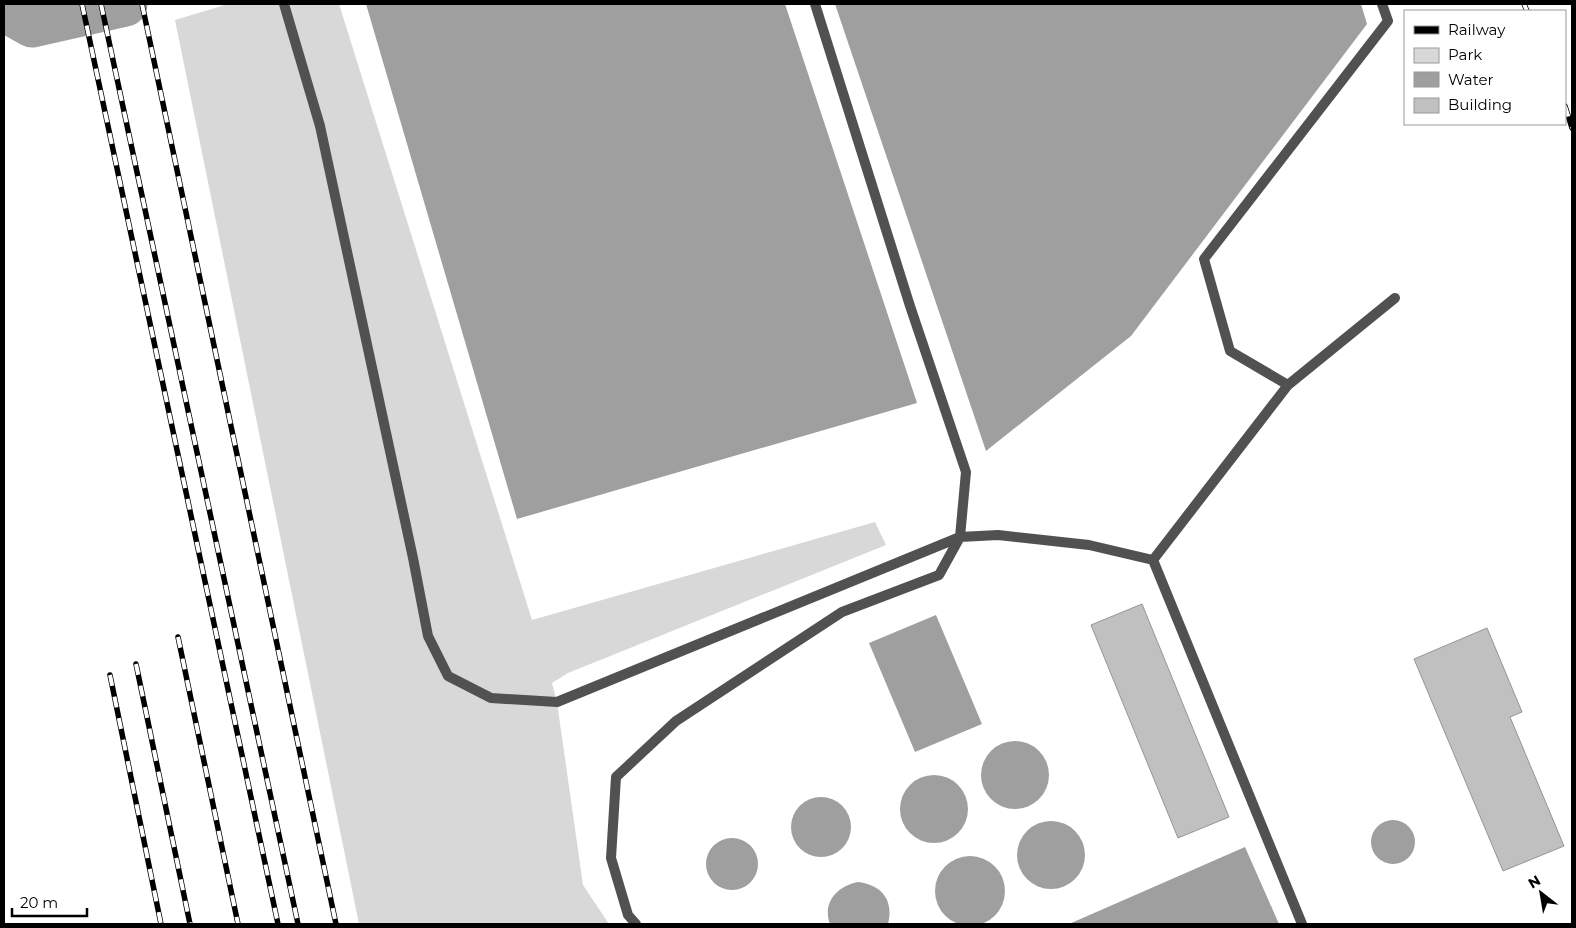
<svg xmlns="http://www.w3.org/2000/svg" width="1576" height="928" font-family="Montserrat,sans-serif">
<rect width="100%" height="100%" fill="#fff"/>
<path fill="#d8d8d8" d="M228,4H339L532,620L875,522L886,545L568,673L552,683L557,702L583,885L609,924H359L175,20Z"/>
<path fill="#9f9f9f" d="M366,4H785L917,403L517,519Z
M835,4H1361L1367,24L1131,336L986,451Z
M936,615L982,724L915,752L869,643Z
M981 775a34 34 0 1 1 68 0a34 34 0 1 1-68 0Z
M900 809a34 34 0 1 1 68 0a34 34 0 1 1-68 0Z
M791 827a30 30 0 1 1 60 0a30 30 0 1 1-60 0Z
M1371 842a22 22 0 1 1 44 0a22 22 0 1 1-44 0Z
M1017 855a34 34 0 1 1 68 0a34 34 0 1 1-68 0Z
M706 864a26 26 0 1 1 52 0a26 26 0 1 1-52 0Z
M1245,847L1279,924H1069Z
M935 891a35 35 0 1 1 70 0a35 35 0 1 1-70 0Z
M858,882C882,885 894,900 888,924H830C822,903 837,886 858,882Z"/>
<g fill="none" stroke-linecap="round" stroke-linejoin="round">
<path stroke="#9f9f9f" stroke-width="45" d="M4,9L32,25L125,4"/>
</g>
<path fill="#c0c0c0" stroke="#959595" d="M1142,604L1229,817L1178,838L1091,625Z
M1487,628L1522,712L1510,717L1564,846L1503,871L1414,659Z"/>
<g fill="none" stroke-linecap="round" stroke-linejoin="round">
<path stroke="#515151" stroke-width="10" d="M284,4L320,126L413,558L428,636L448,676L491,698L557,702L960,537L998,535L1089,545L1153,560L1302,924
M1288,385L1395,298
M1153,560L1288,385L1230,351L1204,259L1388,21L1382,4
M636,924L628,915L611,858L616,777L676,721L842,612L939,575L960,537L966,472L910,306L815,4"/>
<g stroke="#000" stroke-width="5.5">
<path id="rail" d="M82,4L278,924
M101,4L298,924
M142,4L336,924
M1524,4L1527,11
M1565,106L1572,128
M178,637L238,924
M136,664L190,924
M110,675L161,924"/>
</g>
<use href="#rail" stroke="#fff" stroke-width="4" stroke-dasharray="11" stroke-linecap="butt"/>
</g>
<rect width="1576" height="928" fill="none" stroke="#000000" stroke-width="10"/>
<rect x="1404" y="10" width="162" height="115" fill="#ffffff" stroke="#999999"/>
<rect x="1414" y="26" width="25" height="8" fill="#000000" stroke="#999999"/>
<text x="1448" y="35" font-size="15" fill="#000000">Railway</text>
<rect x="1414" y="48" width="25" height="15" fill="#d8d8d8" stroke="#999999"/>
<text x="1448" y="60" font-size="15" fill="#000000">Park</text>
<rect x="1414" y="72" width="25" height="15" fill="#9f9f9f" stroke="#999999"/>
<text x="1448" y="85" font-size="15" fill="#000000">Water</text>
<rect x="1414" y="98" width="25" height="15" fill="#c0c0c0" stroke="#999999"/>
<text x="1448" y="110" font-size="15" fill="#000000">Building</text>
<g transform="translate(1541 893) rotate(329)" stroke="#ffffff" stroke-width="4" paint-order="stroke">
<path d="M0-4L9 19L0 12L-9 19Z" fill="#000000"/>
<text y="-8" font-size="14" font-weight="bold" text-anchor="middle" fill="#000000">N</text>
</g>
<path d="M12 908v8h75v-8" fill="none" stroke="#000000" stroke-width="2.5"/>
<text x="20" y="908" font-size="15" fill="#000000" stroke="#ffffff" stroke-width="4" paint-order="stroke">20 m</text>
</svg>
